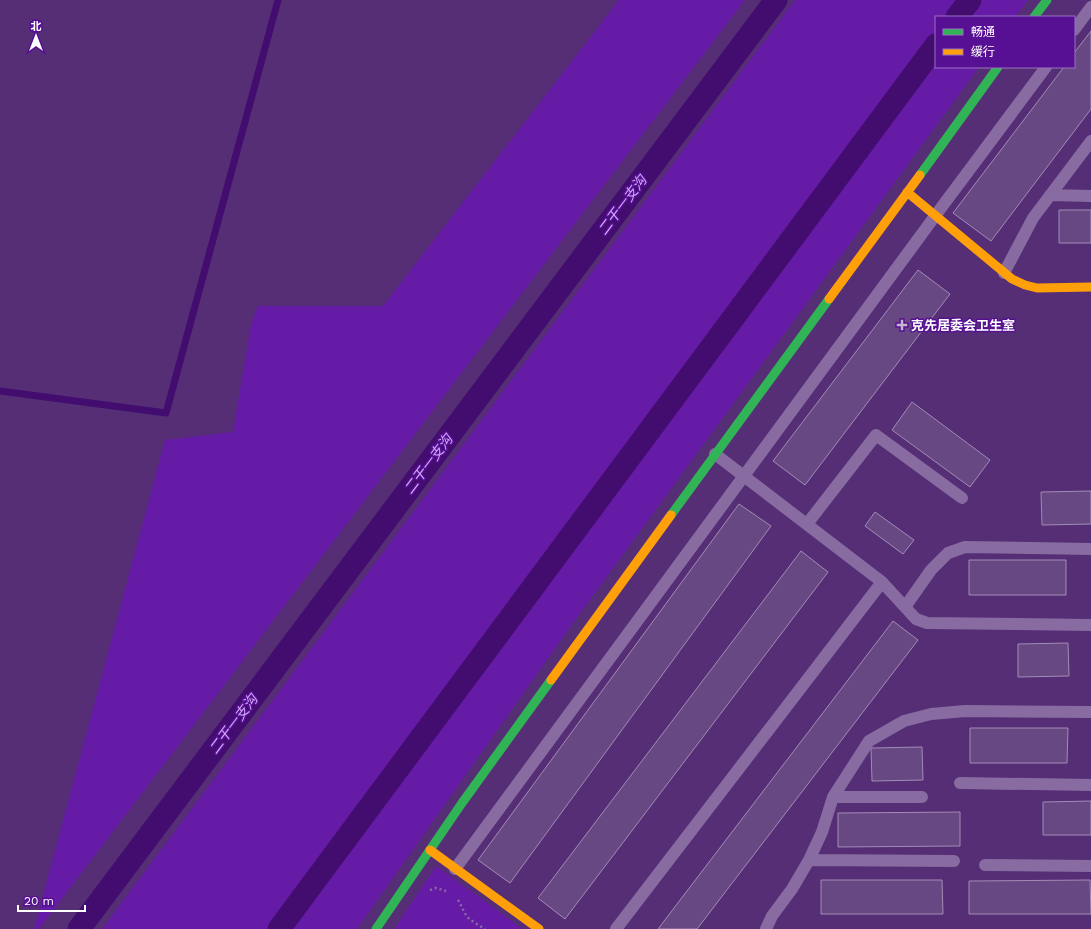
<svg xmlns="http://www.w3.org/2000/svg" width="1091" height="929" font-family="'Work Sans','Noto Sans SC',sans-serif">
<rect width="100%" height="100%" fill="#552e76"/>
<path fill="#651ba6" d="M619,0H745L39,929H34L165,440L233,432L251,324L258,306H383Z
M795,0H1028L1015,17H936V67H979L573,623L357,929H102Z
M436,866L523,929H394Z"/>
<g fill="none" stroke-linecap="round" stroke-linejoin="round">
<path stroke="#430d70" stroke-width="7" d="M0,391L166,413L278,0"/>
<path stroke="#430d70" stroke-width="23" d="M957,17L970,0
M79,929L776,0
M279,929L936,45"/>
</g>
<path fill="#674882" stroke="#a38cb6" d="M1091,31V109L991,241L953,213L1064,67H1074V53Z
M1059,210H1091V243H1059Z
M918,270L950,294L805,485L773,461Z
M912,402L990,460L970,487L892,430Z
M1091,491V524L1042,525L1041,492Z
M739,504L771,526L510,883L478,860Z
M875,512L914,540L903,554L865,526Z
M801,551L828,572L565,919L538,898Z
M969,560H1066V595H969Z
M893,621L918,640L697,929H658Z
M1068,643L1069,676L1018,677V644Z
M970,728H1068L1067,763H970Z
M922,747L923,780L872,781L871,748Z
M1091,801V835H1043V802Z
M960,812V846L838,847V813Z
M821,880H942L943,914H821Z
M1090,880L1091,914H969V881Z"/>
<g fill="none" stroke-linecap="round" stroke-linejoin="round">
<path stroke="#886ca1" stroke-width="2.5" stroke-dasharray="2 3" stroke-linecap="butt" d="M430,890L436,888L446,891
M458,900C461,905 463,910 466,915C470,921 479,925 485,929"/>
<path stroke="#886ca1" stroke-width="12" d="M1074,30L1091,7
M1050,195L1091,196
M1004,273L1033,218L1091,141
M715,454L882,582L916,619L927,623L1091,625
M807,524L876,435L962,498
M905,607L931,570L948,553L965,547L1091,549
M960,783L1091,785
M833,797H922
M809,860L954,861
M985,865L1091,866
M455,869L935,216L1046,67
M616,929L882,582
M766,929L772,916L792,889L809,860L822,832L833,797L869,741L904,721L931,714L965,711L1091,712"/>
<path stroke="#30b455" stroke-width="9" d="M1034,17L1047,0
M920,175L998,67
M671,515L829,299
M376,929L462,803L551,680"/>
<path stroke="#ff9f0a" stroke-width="9" d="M907,192L1012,279L1025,285L1037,288L1091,287
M829,299L920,175
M551,680L671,515
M430,850L539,929"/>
</g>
<path fill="#c4b6cf" stroke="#571094" stroke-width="1.5" d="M900 319h4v4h4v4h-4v4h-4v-4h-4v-4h4z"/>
<g text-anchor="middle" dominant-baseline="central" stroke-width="3" stroke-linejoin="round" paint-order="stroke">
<g font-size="13" font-weight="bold" fill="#fff" stroke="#571094" text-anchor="start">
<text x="911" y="325">克先居委会卫生室</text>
</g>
<g font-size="14" font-style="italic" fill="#d4aafa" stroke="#571094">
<text transform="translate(622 205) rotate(-53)">二干一支沟</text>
<text transform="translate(428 464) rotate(-53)">二干一支沟</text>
<text transform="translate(233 724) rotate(-53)">二干一支沟</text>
</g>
</g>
<rect x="935" y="16" width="140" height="52" fill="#571094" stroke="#9a70bf"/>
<rect x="943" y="29" width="20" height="6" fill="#30b455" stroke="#9a70bf"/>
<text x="971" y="36" font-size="12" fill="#ffffff">畅通</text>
<rect x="943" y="49" width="20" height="6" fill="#ff9f0a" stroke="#9a70bf"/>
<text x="971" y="56" font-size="12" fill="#ffffff">缓行</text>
<g transform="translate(36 36)" stroke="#571094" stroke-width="3" paint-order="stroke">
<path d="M0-3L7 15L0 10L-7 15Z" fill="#ffffff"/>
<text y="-6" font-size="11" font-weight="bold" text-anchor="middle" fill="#ffffff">北</text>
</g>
<path d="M18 905v6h67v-6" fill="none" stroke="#ffffff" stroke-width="2"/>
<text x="24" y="905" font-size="12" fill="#ffffff" stroke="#571094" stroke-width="3" paint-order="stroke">20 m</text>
</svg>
